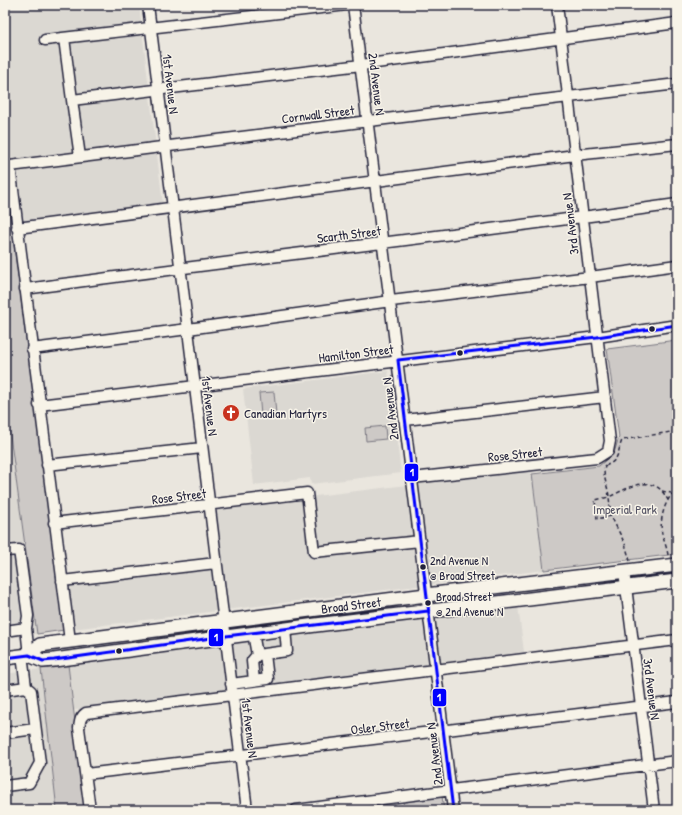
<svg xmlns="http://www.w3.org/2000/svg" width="682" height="815" font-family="'Patrick Hand',sans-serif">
<rect width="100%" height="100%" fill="#eae6de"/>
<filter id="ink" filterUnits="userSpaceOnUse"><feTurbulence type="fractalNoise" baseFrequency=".025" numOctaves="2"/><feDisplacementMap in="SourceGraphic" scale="8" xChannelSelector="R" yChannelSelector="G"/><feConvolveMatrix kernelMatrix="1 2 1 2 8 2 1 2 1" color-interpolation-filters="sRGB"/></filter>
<g filter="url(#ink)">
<path fill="#dbd8d2" d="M5,5H139L163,205L11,223L5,176V156L6,154L5,142Z
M388,371L401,473L311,484L310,478L254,485L243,389Z
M5,398L37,634L5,638Z
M531,470L544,570L64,630L58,585L222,565L215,508Z
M518,606L524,652L74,710L68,665Z
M41,669L57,810H5V674Z"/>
<path fill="#cdc9c6" stroke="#787680" d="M5,176L64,630L37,634L5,398Z
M677,340V554L544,570L532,474L599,466L614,453L619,437L607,349Z
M274,392L276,414L261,415L259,393Z
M385,426L386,439L366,441L365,428Z
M68,665L86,810H57L41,669Z
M442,796L444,810H404L403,801Z"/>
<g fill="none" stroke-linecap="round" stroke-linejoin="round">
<g stroke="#22223b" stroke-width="13">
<path id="minor" d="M148,5L247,810
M353,5L453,810
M64,38L72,100L361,65L677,23
M45,40L347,5
M72,100L80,157
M17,228L575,155L677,144
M25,289C242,259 460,235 677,204
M32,349L188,329L391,301L590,277L677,265
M39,405L597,337L677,325
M405,420L605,397
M47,465L202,448
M412,478L597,458L608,451L610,441L557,5
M54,523L307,493L314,552L420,541
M5,551L19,550L28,616L26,628
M624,571L654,810
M62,581L216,563
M5,631L26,628L29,655
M253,633L257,655L287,651L285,629
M70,641L10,166L369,121L677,84
M254,681L252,661L257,655
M231,684L268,679L265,654
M5,690L26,687L22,655
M5,733L35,729
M86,774L677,702
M5,786L29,783L40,763L31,691L26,687
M90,810L79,728C80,721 80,717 86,713L677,640
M296,810L677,761"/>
</g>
<g stroke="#22223b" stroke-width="16">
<path id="major" d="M29,655L40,645L426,595L677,565
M5,658L29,655L43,661L54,660L316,625L677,581"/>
</g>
<path stroke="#22223b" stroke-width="1.5" stroke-dasharray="4 3" stroke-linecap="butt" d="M604,465L605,466C602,477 608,485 609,497C622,491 641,479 655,486C661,488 665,495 668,500
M605,466C620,460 617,453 622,440L677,431
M662,491L671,493
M611,516L597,519L595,500L609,497L611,516L625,544L630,561
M668,555C667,548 664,541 662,534C659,519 665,499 677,489"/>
<use href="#minor" stroke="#f7f3e8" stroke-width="10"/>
<use href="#major" stroke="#f7f3e8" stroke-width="13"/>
<g stroke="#f7f3e8" stroke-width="6">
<path id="bus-1" d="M398,360L453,810
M398,360L597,337L677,325
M5,658L29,655L43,661L54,660L226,636L428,611"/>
</g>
<use href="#bus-1" stroke="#00f" stroke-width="3"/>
</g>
</g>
<defs>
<g id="church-disc" transform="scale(0.9)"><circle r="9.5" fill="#c8321e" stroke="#f7f3e8"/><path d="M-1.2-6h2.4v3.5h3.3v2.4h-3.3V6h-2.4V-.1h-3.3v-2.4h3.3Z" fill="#fff"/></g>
</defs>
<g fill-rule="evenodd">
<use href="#church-disc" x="231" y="413"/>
</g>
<g fill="#22223b" stroke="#f7f3e8" stroke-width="1.5">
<circle cx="652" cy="329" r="3.5"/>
<circle cx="460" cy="353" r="3.5"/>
<circle cx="423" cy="567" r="3.5"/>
<circle cx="428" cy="603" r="3.5"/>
<circle cx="119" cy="651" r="3.5"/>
</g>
<g text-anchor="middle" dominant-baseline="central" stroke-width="3" stroke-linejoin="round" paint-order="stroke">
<g font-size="12" fill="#22223b" stroke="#f7f3e8" text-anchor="start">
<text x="430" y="560">2nd Avenue N<tspan x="430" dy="15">@ Broad Street</tspan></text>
<text x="436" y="596">Broad Street<tspan x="436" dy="15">@ 2nd Avenue N</tspan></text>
</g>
<g font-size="13" fill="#22223b" stroke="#f7f3e8">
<text transform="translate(171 84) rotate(83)">1st Avenue N</text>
<text transform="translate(377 84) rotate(83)">2nd Avenue N</text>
<text transform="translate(318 114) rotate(-7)">Cornwall Street</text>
<text transform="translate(570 224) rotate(-97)">3rd Avenue N</text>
<text transform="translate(349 234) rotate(-7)">Scarth Street</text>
<text transform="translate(356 353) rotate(-7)">Hamilton Street</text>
<text transform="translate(210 406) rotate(83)">1st Avenue N</text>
<text transform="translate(390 409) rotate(-97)">2nd Avenue N</text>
<text transform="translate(515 454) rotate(-6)">Rose Street</text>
<text transform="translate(179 496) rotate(-7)">Rose Street</text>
<text transform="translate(351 605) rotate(-7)">Broad Street</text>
<text transform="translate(652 689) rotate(83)">3rd Avenue N</text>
<text transform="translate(380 726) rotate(-7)">Osler Street</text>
<text transform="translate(250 728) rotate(83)">1st Avenue N</text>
<text transform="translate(434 754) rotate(-97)">2nd Avenue N</text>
</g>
<g font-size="13" fill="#22223b" stroke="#f7f3e8" text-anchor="start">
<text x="244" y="413">Canadian Martyrs</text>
</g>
<g font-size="13" fill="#555465" stroke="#f7f3e8">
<text x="625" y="509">Imperial Park</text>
</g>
</g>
<g stroke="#f7f3e8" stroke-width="1.5">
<rect x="404" y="463" width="15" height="19" rx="4" fill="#00f"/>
<rect x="208" y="628" width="16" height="19" rx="4" fill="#00f"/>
<rect x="432" y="688" width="15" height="19" rx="4" fill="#00f"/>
</g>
<g font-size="11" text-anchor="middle" font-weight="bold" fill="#fff">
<text x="412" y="476">1</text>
<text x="216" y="641">1</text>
<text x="439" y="701">1</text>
</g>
<rect width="682" height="815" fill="none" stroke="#f7f3e8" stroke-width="20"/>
<rect x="10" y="10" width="662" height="795" fill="none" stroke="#22223b" stroke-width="1.5" filter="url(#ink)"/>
</svg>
